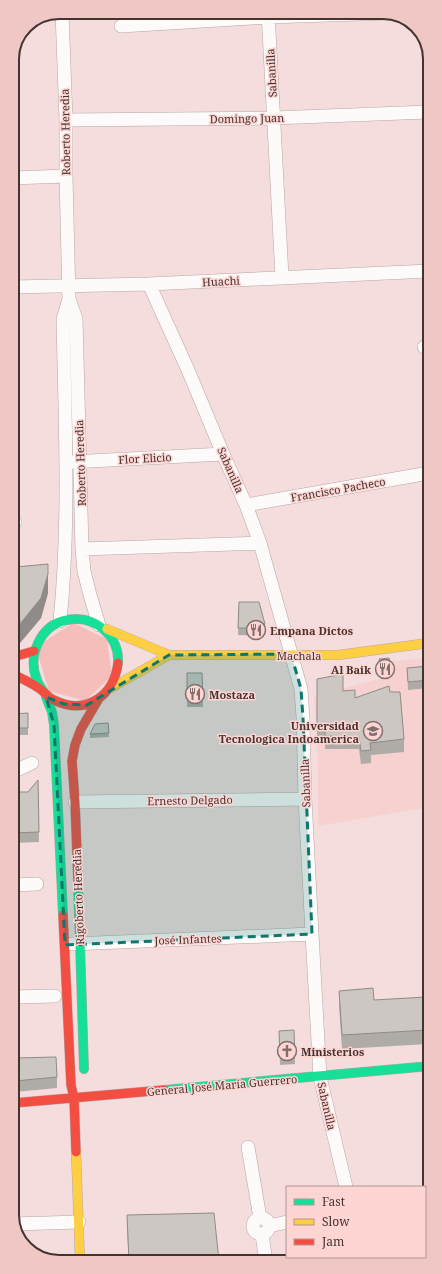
<svg xmlns="http://www.w3.org/2000/svg" width="442" height="1274" font-family="'Noto Serif',serif">
<rect width="100%" height="100%" fill="#f4dddc"/>
<path fill="#f6d1cf" d="M429,658V807L318,826V766L314,696L394,675L392,661Z"/>
<path fill="#f6bebb" d="M73,623L107,639L112,676L85,701L49,691L38,655L42,643Z"/>
<g fill="none" stroke-linecap="round" stroke-linejoin="round">
<g stroke="#b8a6a5" stroke-width="14">
<path id="street" d="M268,12L282,277
M121,26L268,17L389,13
M66,120L274,118L428,112
M12,178L66,176
M149,284L188,370L223,454L246,505L260,543L301,689L303,718L305,799L312,934L320,1077L346,1187
M12,287L149,284L429,271
M69,299L76,319L82,549L84,571L90,595L99,625
M424,347H429
M71,462L223,454
M246,505L429,473
M13,523L15,522
M82,549L260,543
M60,621C70,521 65,419 63,319L69,299L66,176V120L62,12
M13,772L32,763
M75,802L305,799
M13,885L37,884
M72,944L312,934
M13,997L55,996
M248,1147L260,1218
M253 1226a8 8 0 1 1 16 0a8 8 0 1 1-16 0Z
M14,1224L79,1222
M269,1226L287,1222
M262,1235L266,1261
M363,1257L364,1260"/>
</g>
<g stroke="#b8a6a5" stroke-width="10">
<path id="fast" d="M43,691C41,687 38,684 37,680C27,656 40,625 67,620C94,614 120,636 118,663
M46,697L52,712L54,725L63,915
M78,881L84,1069
M164,1090L430,1066"/>
</g>
<g stroke="#b8a6a5" stroke-width="10">
<path id="slow" d="M107,629L169,655H338L429,643
M111,688L169,655
M76,1152L80,1262"/>
</g>
<g stroke="#b8a6a5" stroke-width="10">
<path id="jam" d="M13,657L34,651
M13,674C22,679 32,683 40,689C45,692 48,698 54,700C86,716 114,696 118,663
M78,881L75,802L72,761L75,745L81,729L98,700
M63,915L71,1085L74,1098L76,1152
M14,1103L164,1090"/>
</g>
<use href="#street" stroke="#fdfafa" stroke-width="13"/>
<use href="#fast" stroke="#16e098" stroke-width="9"/>
<use href="#slow" stroke="#ffcf43" stroke-width="9"/>
<use href="#jam" stroke="#f24e42" stroke-width="9"/>
</g>
<path fill="#afaba7" d="M16,567L48,593L41,618L20,643L16,586Z
M239,602L265,632L261,636L238,635Z
M379,659L392,671V675L381,677L379,663Z
M429,666V688L408,690L407,668Z
M187,673H202L203,707H187Z
M317,679L343,691L355,698L390,692L404,739V752L371,755V763L361,764L359,749H325V738H317Z
M28,713V735H13V714Z
M108,723L109,737L90,738V734Z
M38,780L39,842L13,843V792H28Z
M339,991L374,1000L428,1030V1044L342,1049L339,1005Z
M279,1031L295,1056V1064L280,1065Z
M14,1058L57,1077V1088L15,1092Z
M127,1215L219,1261L129,1262L127,1229Z"/>
<path fill="#8f8b88" d="M48,574V593L41,618L20,643V624Z
M265,624V632L261,636V628Z"/>
<path fill="#ccc7c2" stroke="#8f8b88" d="M48,564V574L41,598L20,624L16,567Z
M239,602H259L265,624L261,628H238Z
M389,658L392,671L381,673L379,659Z
M429,666V680L408,682L407,668Z
M187,673H202L203,699H187Z
M343,674V691L355,690V698L389,686L390,692H400L404,739L370,743L371,750L361,751L359,737L325,736V725H317V679Z
M28,713V728H13V714Z
M108,723L109,733L90,734L95,724Z
M38,780L39,832L13,833V792H28Z
M373,988L374,1000L426,997L428,1030L342,1035L339,991Z
M294,1030L295,1056L280,1057L279,1031Z
M56,1057L57,1077L15,1081L14,1058Z
M214,1213L219,1261L129,1262L127,1215Z"/>
<path fill="#0f766e" fill-opacity="0.2" stroke="#0f766e" stroke-width="3" stroke-dasharray="8 5" stroke-linejoin="round" d="M291,654L301,689L303,718L312,934L65,945L54,725L46,697L64,704L87,705L169,655Z"/>
<defs>
<g id="restaurant-ring" transform="scale(1)"><circle r="9.5" fill="#fed5d2" stroke="#816f6e" stroke-width="1.5"/><path d="M-5-6h1v4h1v-4h1v4h1v-4h1v5L-1.5 .5V6h-2V.5L-5-1ZM5-6V6H3V1.5H1.5Q1.5-4 5-6Z" fill="#816f6e"/></g>
<g id="university-ring" transform="scale(1)"><circle r="9.5" fill="#fed5d2" stroke="#816f6e" stroke-width="1.5"/><path d="M0-5L7-2L0 1L-7-2ZM-4 1L0 2.5L4 1V4Q0 6-4 4Z" fill="#816f6e"/></g>
<g id="church-ring" transform="scale(1)"><circle r="9.5" fill="#fed5d2" stroke="#816f6e" stroke-width="1.5"/><path d="M-1.2-6h2.4v3.5h3.3v2.4h-3.3V6h-2.4V-.1h-3.3v-2.4h3.3Z" fill="#816f6e"/></g>
</defs>
<g fill-rule="evenodd">
<use href="#restaurant-ring" x="256" y="630"/>
<use href="#restaurant-ring" x="385" y="669"/>
<use href="#restaurant-ring" x="195" y="694"/>
<use href="#university-ring" x="373" y="731"/>
<use href="#church-ring" x="287" y="1051"/>
</g>
<g text-anchor="middle" dominant-baseline="central" stroke-width="3" stroke-linejoin="round" paint-order="stroke">
<g font-size="11" fill="#433432" stroke="#fed5d2">
<text transform="translate(271 73) rotate(-93)">Sabanilla</text>
<text transform="translate(247 118) rotate(-1)">Domingo Juan</text>
<text transform="translate(65 132) rotate(-91)">Roberto Heredia</text>
<text transform="translate(221 281) rotate(-3)">Huachi</text>
<text transform="translate(145 458) rotate(-3)">Flor Elicio</text>
<text transform="translate(80 463) rotate(-92)">Roberto Heredia</text>
<text transform="translate(231 470) rotate(66)">Sabanilla</text>
<text transform="translate(338 489) rotate(-10)">Francisco Pacheco</text>
<text x="299" y="655">Machala</text>
<text transform="translate(305 783) rotate(-92)">Sabanilla</text>
<text transform="translate(190 800) rotate(-1)">Ernesto Delgado</text>
<text transform="translate(78 897) rotate(-92)">Rigoberto Heredia</text>
<text transform="translate(188 939) rotate(-2)">José Infantes</text>
<text transform="translate(222 1085) rotate(-5)">General José María Guerrero</text>
<text transform="translate(327 1106) rotate(77)">Sabanilla</text>
</g>
<g font-size="11" font-weight="bold" fill="#433432" stroke="#fed5d2" text-anchor="start">
<text x="270" y="630">Empana Dictos</text>
<text x="371" y="669" text-anchor="end">Al Baik</text>
<text x="209" y="694">Mostaza</text>
<text x="359" y="725" text-anchor="end">Universidad<tspan x="359" dy="13">Tecnologica Indoamerica</tspan></text>
<text x="301" y="1051">Ministerios</text>
</g>
</g>
<path d="M0 0H442V1274H0ZM59 19H383A40 40 0 0 1 423 59V1215A40 40 0 0 1 383 1255H59A40 40 0 0 1 19 1215V59A40 40 0 0 1 59 19Z" fill="#efc8c5" fill-rule="evenodd"/>
<path fill="none" stroke="#433432" stroke-width="2" d="M59 19H383A40 40 0 0 1 423 59V1215A40 40 0 0 1 383 1255H59A40 40 0 0 1 19 1215V59A40 40 0 0 1 59 19Z"/>
<rect x="286" y="1186" width="140" height="72" fill="#fed5d2" stroke="#b39592"/>
<rect x="294" y="1199" width="20" height="6" fill="#16e098" stroke="#b39592"/>
<text x="322" y="1206" font-size="12" fill="#433432">Fast</text>
<rect x="294" y="1219" width="20" height="6" fill="#ffcf43" stroke="#b39592"/>
<text x="322" y="1226" font-size="12" fill="#433432">Slow</text>
<rect x="294" y="1239" width="20" height="6" fill="#f24e42" stroke="#b39592"/>
<text x="322" y="1246" font-size="12" fill="#433432">Jam</text>
</svg>
